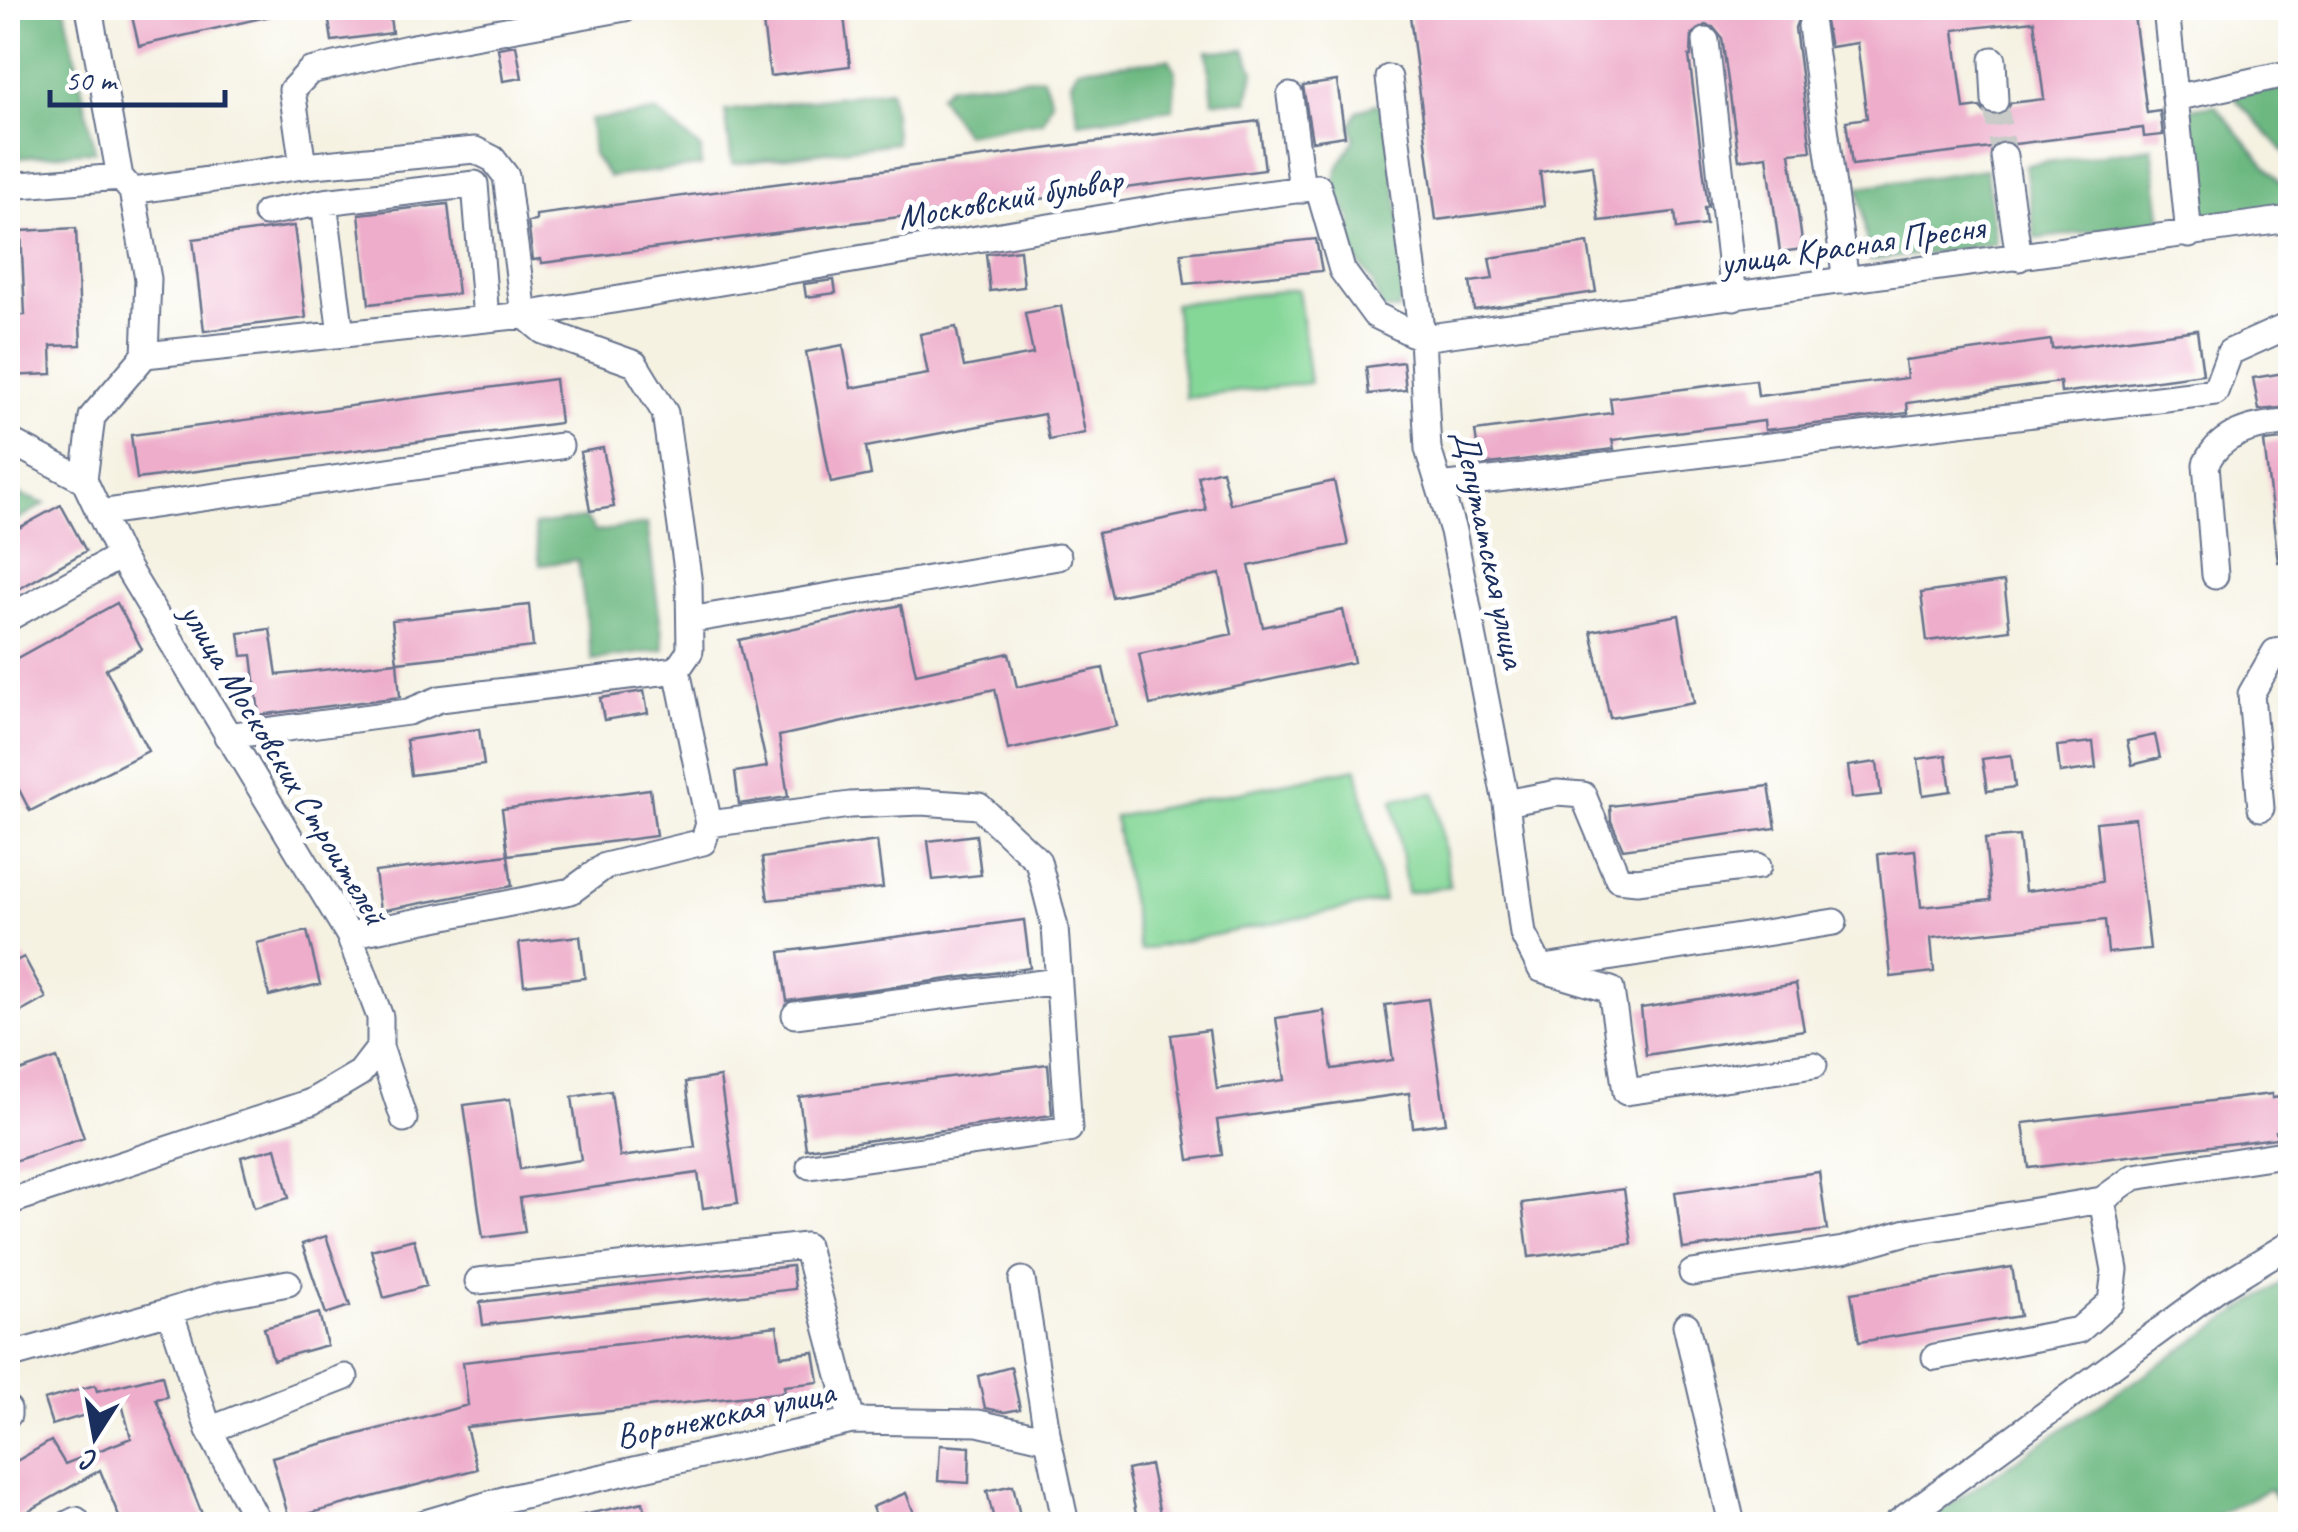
<svg xmlns="http://www.w3.org/2000/svg" width="2298" height="1532" font-family="Caveat,sans-serif">
<rect width="100%" height="100%" fill="#fff"/>
<filter id="ink" filterUnits="userSpaceOnUse"><feTurbulence type="fractalNoise" baseFrequency=".01" numOctaves="2"/><feDisplacementMap in="SourceGraphic" scale="20" xChannelSelector="R" yChannelSelector="G"/><feConvolveMatrix kernelMatrix="1 2 1 2 8 2 1 2 1" color-interpolation-filters="sRGB"/></filter>
<filter id="wash" filterUnits="userSpaceOnUse"><feTurbulence type="fractalNoise" baseFrequency=".0048" numOctaves="4" result="noise"/><feDisplacementMap in="SourceGraphic" scale="40" xChannelSelector="R" yChannelSelector="G"/><feGaussianBlur stdDeviation="2.25" result="paint"/><feColorMatrix in="noise" values="0 0 0 0 0 0 0 0 0 0 0 0 0 0 0 0 0 1.4 0 .05"/><feComposite in="paint" operator="in"/></filter>
<g filter="url(#wash)">
<rect width="100%" height="100%" fill="#f5f2e2"/>
<path fill="#85d798" stroke="#50837b" stroke-width="2.5" d="M1298,289L1310,383L1186,398L1174,304Z
M1357,768L1384,901L1140,950L1114,817Z
M1435,793L1450,886L1407,893L1393,799Z"/>
<path fill="#6cb880" stroke="#44746f" stroke-width="2.5" d="M8,8H65L95,151L8,159Z
M1245,50L1254,71L1248,101H1213L1207,51Z
M1169,59L1176,71L1173,109L1078,122L1071,82L1077,68Z
M1043,77L1052,101L1043,121L965,134L939,96L949,86Z
M2290,81V159L2233,96Z
M890,90L896,143L732,164L725,111Z
M1375,104L1386,107L1407,276L1398,310H1382L1372,281L1349,250L1352,220C1326,184 1332,175 1355,139L1351,125L1357,111Z
M2215,105L2290,195V207L2203,219L2186,109Z
M657,112L701,149V166L609,177L593,155L590,120Z
M2152,147L2162,222L2035,239L2025,165Z
M1986,169L1996,244L1869,261L1859,187Z
M8,490L45,504L8,525Z
M586,518L595,532L647,524L664,650L592,660L578,560L540,565L534,525Z
M2290,1277V1524L2270,1489L2198,1524H1920Z"/>
<g id="blocks">
<path fill="#eeadcb" fill-rule="evenodd" d="M130,8H274L275,15L139,46Z
M327,8H389L392,33L332,41Z
M761,8H843L850,66L770,76Z
M1409,8H2133L2147,113L2160,111L2163,135L2144,137L2143,128L2015,144L2003,140L1991,148L1852,165L1846,121L1867,118L1857,43L1830,47L1824,17L1810,10L1800,14L1795,28L1811,151L1790,153L1803,249L1780,252L1767,156L1739,160L1722,38L1713,27L1705,25L1692,34L1691,56H1689L1708,207L1704,208L1706,225L1677,229L1675,212L1599,221L1592,165L1540,172L1544,206L1436,220ZM2034,21L2044,99L2011,103L2005,114L1997,117L1987,115L1980,107L1964,109L1954,30Z
M516,45L522,78L503,81L498,48Z
M1337,81L1345,136L1312,141L1303,86Z
M1259,121L1265,170L542,263L541,259L533,260L528,222L536,221V215Z
M448,204L458,294L369,304L359,214Z
M294,226L306,318L204,331L193,239Z
M76,228L81,345L51,346L52,374L8,376V316L25,315L21,231Z
M1316,239L1322,271L1185,284L1181,253Z
M1588,243L1596,292L1474,310L1470,282L1493,279L1489,258Z
M1020,250L1024,287L990,291L986,254Z
M834,280L836,293L806,297L804,284Z
M1061,306L1085,433L1049,440L1044,414L866,447L871,475L831,483L806,352L843,345L851,388L928,374L920,334L956,327L964,367L1033,354L1025,313Z
M2197,330L2203,374L2061,393L2060,382L1907,403L1908,413L1765,430L1764,421L1612,440L1614,449L1480,465L1475,431L1612,413L1610,398L1756,380L1758,396L1907,378L1905,360L2051,340L2052,349Z
M1403,362L1406,390L1369,394L1366,367Z
M2290,372V407L2259,410L2253,378Z
M555,379L560,423L137,479L131,435Z
M2290,439V561L2278,562L2264,442Z
M603,448L614,507L590,511L580,452Z
M1222,470L1230,504L1334,481L1348,545L1249,566L1263,627L1343,610L1354,662L1150,705L1139,654L1232,634L1220,574L1112,597L1098,533L1206,510L1198,476Z
M61,505L86,551L8,595V534Z
M2004,582L2010,630L1927,641L1921,593Z
M117,603L142,649L106,669L148,751L30,811L8,768V663Z
M529,605L533,647L397,662L392,620Z
M901,605L916,674L1009,653L1017,687L1103,668L1116,726L1008,750L995,689L779,736L788,797L739,804L735,772L767,767L739,640Z
M1679,615L1694,703L1610,718L1591,631Z
M270,629L277,675L397,662L400,697L259,715L252,655L242,656L239,633Z
M644,691L648,713L604,720L600,698Z
M479,729L484,765L411,775L406,740Z
M2155,735L2160,758L2132,765L2127,741Z
M2093,742L2096,768L2060,773L2057,746Z
M1946,755L1951,791L1923,795L1918,759Z
M2011,755L2015,787L1987,791L1982,759Z
M1877,762L1881,795L1852,798L1848,766Z
M1769,786L1776,828L1623,849L1611,821L1610,806Z
M650,789L656,836L508,855L502,809Z
M2135,818L2150,949L2108,953L2105,920L1931,938L1934,972L1891,977L1878,854L1915,850L1921,907L1991,900L1985,839L2019,836L2025,891L2102,882L2096,822Z
M976,835L981,875L933,880L928,841Z
M877,841L883,888L768,900L762,858Z
M508,855L512,886L380,911L375,872Z
M1024,920L1030,968L787,1001L780,952Z
M307,931L320,984L269,996L257,943Z
M580,936L585,978L524,985L519,943Z
M24,957L46,998L8,1019V965Z
M1796,984L1804,1030L1646,1055L1641,1008Z
M1428,999L1446,1123L1413,1127L1409,1093L1217,1120L1222,1155L1189,1160L1171,1035L1209,1030L1217,1089L1285,1080L1276,1018L1324,1011L1332,1069L1393,1060L1385,1005Z
M57,1058L84,1138L8,1163V1075Z
M1048,1064L1052,1115L806,1149L799,1097Z
M720,1077L738,1203L703,1208L698,1173L520,1198L525,1232L483,1238L464,1105L510,1099L520,1169L581,1160L572,1097L611,1091L620,1157L695,1147L686,1082Z
M2272,1094V1098L2290,1096V1129L2276,1131L2277,1138L2029,1168L2023,1123Z
M276,1148L289,1198L254,1208L241,1157Z
M1819,1172L1827,1230L1683,1249L1675,1192Z
M1624,1189L1632,1244L1529,1257L1522,1203Z
M326,1236L350,1306L326,1314L302,1244Z
M414,1239L426,1286L384,1298L371,1250Z
M792,1266L795,1289L483,1325L480,1302Z
M2012,1267L2020,1316L1859,1342L1851,1293Z
M319,1313L327,1345L273,1360L264,1328Z
M777,1326L781,1356L814,1352L819,1382L784,1386L785,1392L466,1427L477,1469L289,1519L272,1457L468,1405L463,1362Z
M1011,1367L1020,1409L1005,1412L985,1408L978,1376Z
M162,1375L167,1397L156,1399L206,1524H122L100,1470L8,1523V1466L51,1441L65,1464L131,1438L122,1404L52,1425L44,1400L95,1385L97,1391Z
M940,1445L970,1447L969,1483L938,1481Z
M1150,1465L1162,1524H1138L1127,1470Z
M1013,1485L1022,1524H995L987,1491Z
M906,1493L914,1513L878,1524L872,1507Z
M643,1502L647,1524H579L578,1516Z"/>
</g>
</g>
<g filter="url(#ink)">
<use href="#blocks" fill-opacity="0" stroke="#67738c" stroke-width="2.5"/>
<g fill="none" stroke-linecap="round" stroke-linejoin="round">
<path stroke="#c9cbc8" stroke-width="25" stroke-dasharray="25 12" stroke-linecap="butt" d="M1995,101L2004,156"/>
<g stroke="#67738c" stroke-width="29">
<path id="minor" d="M89,8L120,177
M2166,8L2189,235
M1811,26L1846,281
M1706,41L1734,297
M1993,60L1995,101
M1389,78L1422,338L1428,449L1453,531L1506,803L1523,934L1541,969
M1290,96L1302,190
M2175,98L2276,76
M2004,156L2019,258
M303,166L292,90L310,71L408,48L625,8
M8,186L120,177L132,191L148,279L145,355L92,417L84,480
M132,191L303,166L475,150L493,159L506,176L524,315L543,331L635,364L665,413L689,584L690,651L677,670L709,824L703,842L605,866L571,891L349,935
M324,202L341,334
M266,213L324,202L475,184L486,319
M145,355L524,315L1168,207L1318,187L1342,270L1375,315L1422,338L2290,219
M8,440L84,480
M1440,486L2215,392L2230,352L2290,325
M99,513L560,446
M2215,575L2206,464C2220,432 2257,424 2290,423
M8,618L120,556
M690,620L1058,557
M227,736L408,712L440,699L677,670
M1506,803L1557,793L1583,795L1618,879L1637,881L1758,866
M2261,808L2251,694L2275,652L2290,649
M709,824L850,805L921,802L979,806L1038,861L1055,927L1069,1129L810,1166
M1551,967L1834,922
M1541,969L1611,990L1626,1092L1814,1065
M795,1015L1058,981
M380,1047L404,1119
M8,1202L311,1102L360,1073L380,1047V1017L349,935L120,556L84,480
M1692,1273L1843,1250L1907,1232L2102,1200L2134,1177L2290,1153
M1022,1280L1048,1439L1066,1524
M478,1281L806,1246L852,1421
M170,1311L219,1296L288,1283
M1686,1325L1732,1524
M8,1356L170,1311L209,1430L259,1524
M1935,1357L2079,1330L2111,1302L2115,1270L2102,1200
M8,1409V1415
M209,1430L345,1377
M68,1524L76,1520
M422,1524L510,1498L852,1421L978,1423L1048,1439
M1896,1524L2219,1287L2290,1244"/>
</g>
<use href="#minor" stroke="#fff" stroke-width="25"/>
</g>
</g>
<g text-anchor="middle" dominant-baseline="central" stroke-width="10" stroke-linejoin="round" paint-order="stroke">
<g font-size="35" fill="#1b2f5e" stroke="#fff">
<text transform="translate(1010 198) rotate(-10)">Московский бульвар</text>
<text transform="translate(1852 245) rotate(-8)">улица Красная Пресня</text>
<text transform="translate(1490 549) rotate(78)">Депутатская улица</text>
<text transform="translate(284 764) rotate(59)">улица Московских Строителей</text>
<text transform="translate(725 1414) rotate(-12)">Воронежская улица</text>
</g>
</g>
<rect width="2298" height="1532" fill="none" stroke="#fff" stroke-width="40"/>
<g transform="translate(95 1437) rotate(191)" stroke="#ffffff" stroke-width="8" paint-order="stroke">
<path d="M0-8L18 38L0 25L-18 38Z" fill="#1b2f5e"/>
<text y="-15" font-size="28" font-weight="bold" text-anchor="middle" fill="#1b2f5e">С</text>
</g>
<path d="M50 90v15h175v-15" fill="none" stroke="#1b2f5e" stroke-width="5"/>
<text x="65" y="90" font-size="30" fill="#1b2f5e" stroke="#ffffff" stroke-width="8" paint-order="stroke">50 m</text>
</svg>
